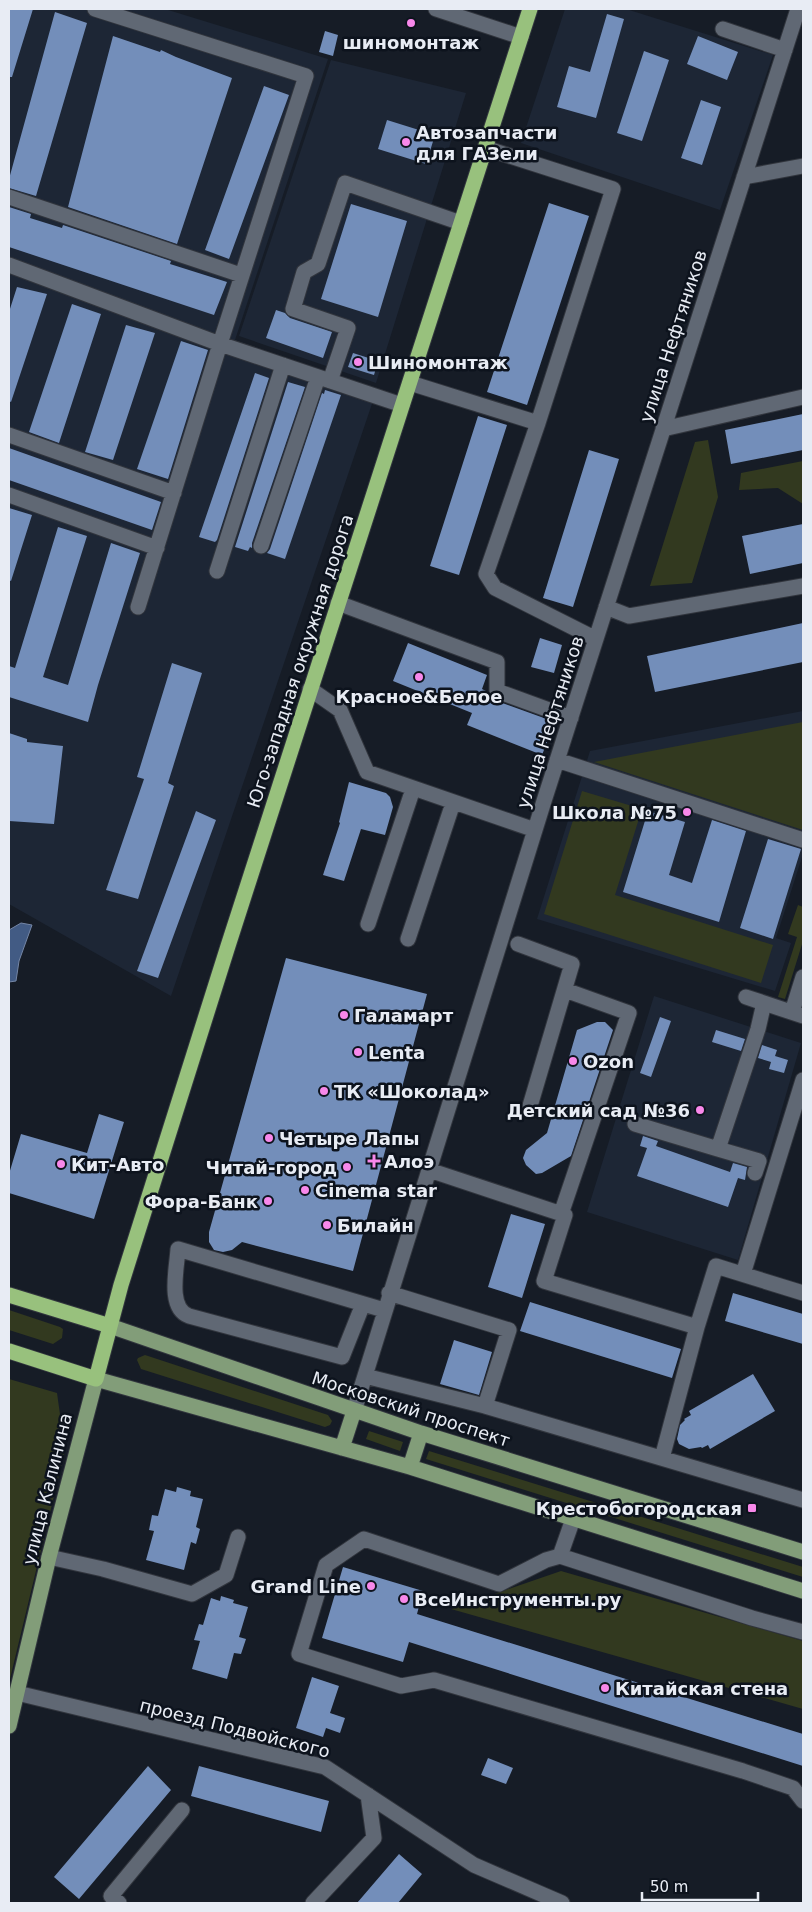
<svg xmlns="http://www.w3.org/2000/svg" width="812" height="1912" font-family="'DejaVu Sans',sans-serif">
<rect width="100%" height="100%" fill="#161c26"/>
<path fill="#1d2635" d="M9,9H165L328,59L235,340L376,392L171,996L9,904Z
M565,9H626L773,55L720,210L521,143Z
M331,60L466,93L376,383L239,336Z
M803,711V854L776,938L791,943L775,991L537,919L590,751Z
M654,996L801,1043L738,1260L587,1212Z"/>
<path fill="#32391f" d="M708,440L718,497L692,583L650,586L695,442Z
M803,461V504L778,488L739,490L741,473Z
M803,722V830L594,762Z
M582,791L642,809L615,895L773,945L761,983L544,914Z
M798,905L803,907V941L785,999L778,997L797,937L788,934Z
M9,1310L60,1327L63,1329L62,1338L53,1344L9,1330Z
M145,1355L328,1415L332,1421L330,1425L325,1427L141,1369L137,1360L138,1358Z
M9,1379L57,1393L65,1450L9,1683Z
M369,1431L403,1442L400,1451L366,1439Z
M429,1451L803,1567V1577L426,1459Z
M561,1571L803,1641V1709L451,1609Z"/>
<path fill="#425b84" stroke="#7486a6" d="M21,923L32,925L19,961L16,981L9,982V930Z"/>
<path fill="#738eba" d="M9,9H33L12,77H9Z
M55,12L87,23L36,196L9,188V179Z
M607,14L624,19L596,118L557,107L569,66L590,72Z
M325,31L338,35L333,56L319,52Z
M113,36L160,52L161,50L176,57L232,78L177,244L68,207Z
M698,36L738,52L727,80L687,64Z
M644,51L669,60L642,141L617,133Z
M264,86L289,95L229,259L205,250Z
M701,100L721,107L702,165L681,158Z
M387,120L435,135L426,164L378,149Z
M549,203L589,216L527,405L487,392Z
M351,204L407,221L378,317L321,299Z
M9,207L31,214L30,218L62,228L63,225L171,261L170,264L227,282L214,315L9,247Z
M17,287L47,294L11,402L9,401V312Z
M72,304L101,314L59,443L29,432Z
M276,310L285,313L290,318L332,332L323,358L266,338Z
M126,325L155,333L113,460L85,452Z
M181,341L208,350L168,479L137,469Z
M353,353L378,361L374,375L348,367Z
M255,373L269,378L217,540L215,542L199,537Z
M288,382L305,387L252,543V548L250,547L248,551L235,547Z
M325,390L341,395L285,559L267,553L270,549L322,393L324,394Z
M803,414V450L731,464L725,430Z
M478,416L507,425L459,575L430,566Z
M9,448L161,502L152,530L9,480Z
M589,450L619,459L573,607L543,598Z
M9,508L32,515L11,581L9,580Z
M803,524V563L750,574L742,536Z
M58,527L87,536L43,677L68,685L111,543L140,553L98,685L88,722L9,697V666L15,668Z
M803,623V662L655,692L647,656Z
M540,638L562,645L554,673L531,667Z
M408,643L487,675L482,689L488,692L490,697L494,700L555,722L542,755L467,725L472,713L393,681Z
M172,663L202,673L168,783L174,786L138,899L106,890L144,779L137,777Z
M9,733L27,739V742L63,746L54,824L9,821Z
M349,782L386,793L390,797L393,807L385,835L361,829L344,881L323,875L340,823L339,822Z
M196,811L216,820L158,978L137,971Z
M648,811L685,822L669,875L692,883L712,820L746,831L719,922L623,892Z
M768,839L801,849L773,939L740,928Z
M286,958L427,994L353,1271L242,1242L232,1250L223,1252L214,1250L209,1242V1232Z
M660,1017L671,1021L651,1077L640,1073Z
M597,1022H605L613,1030L571,1156L542,1173L536,1174L526,1165L523,1158L526,1150L547,1133L577,1030Z
M716,1030L745,1039L741,1051L712,1042Z
M762,1045L777,1050L775,1056L788,1060L784,1073L769,1069L771,1062L758,1058Z
M99,1114L124,1122L94,1219L9,1193V1174L21,1134L87,1153Z
M643,1136L658,1141L656,1146L730,1172L733,1163L747,1167L745,1180L738,1178L728,1207L637,1176L647,1148L640,1146Z
M511,1214L545,1224L522,1298L488,1287Z
M733,1293L803,1314V1344L725,1321Z
M530,1302L681,1349L672,1378L520,1331Z
M454,1340L492,1352L479,1395L440,1384Z
M753,1374L775,1411L710,1449L708,1445L702,1448L701,1447L689,1449L679,1444L677,1439L680,1425L685,1420L684,1419L691,1415L689,1411Z
M177,1487L191,1491L190,1496L203,1499L196,1527L200,1529L196,1544L191,1542L184,1570L146,1560L154,1531L149,1530L152,1515L158,1516L165,1489L176,1492Z
M343,1567L423,1591L417,1614L803,1734V1766L409,1642L403,1662L322,1638Z
M221,1596L234,1600L233,1603L248,1607L239,1637L246,1639L241,1654L234,1653L227,1679L192,1669L200,1641L194,1640L199,1624L203,1625L211,1598L220,1601Z
M312,1677L339,1686L330,1713L345,1718L340,1733L326,1728L323,1737L296,1728Z
M488,1758L513,1768L506,1784L481,1775Z
M148,1766L171,1790L79,1899L54,1877Z
M199,1766L329,1801L321,1832L191,1796Z
M399,1854L422,1874L398,1903H357Z"/>
<g fill="none" stroke-linecap="round" stroke-linejoin="round">
<g stroke="#31353d" stroke-width="17">
<path id="minor" d="M436,9L521,37
M723,29L785,50
M485,148L613,189L538,423
M744,177L803,166
M9,197L241,275
M9,265L220,344L306,76L95,9
M330,381L348,328L293,309L304,272L318,264L345,183L461,223
M410,383L538,423L486,574L495,588L596,639
M663,429L803,397
M9,435L174,493
M9,495L157,548
M261,546L318,377
M217,571L283,365
M338,603L497,662V691L571,718
M138,607L220,344L402,405
M606,607L629,616L803,586
M310,689L340,710L367,772L535,830
M557,760L803,840
M368,924L413,789
M408,939L453,803
M518,944L572,964L530,1106
M746,997L803,1016
M792,1012L803,977
M635,1124L718,1149
M429,1170L565,1215L544,1281L697,1327L716,1266L803,1293
M755,1173L759,1161L718,1149L758,1029L764,1003
M561,1214L629,1013L565,990
M743,1274L803,1080
M389,1293L509,1330L485,1406
M363,1304L342,1357L189,1316C167,1308 177,1268 178,1249L384,1310
M365,1376L485,1406L803,1500
M354,1411L544,801L798,9
M662,1458L697,1327
M573,1519L560,1556L752,1618L803,1632
M560,1556L546,1560L499,1584L364,1539L326,1565L299,1654L401,1686L434,1680L743,1771L793,1788L803,1801
M49,1557L103,1569L192,1594L226,1575L238,1537
M17,1693L325,1767L474,1865L562,1903
M119,1903L111,1896L182,1810
M313,1903L374,1838L368,1795"/>
</g>
<g stroke="#31353d" stroke-width="17">
<path id="major" d="M110,1326L421,1433L803,1552
M342,1448L354,1411
M410,1467L421,1433
M9,1726L49,1557L96,1379L410,1467L803,1591"/>
</g>
<g stroke="#31353d" stroke-width="17">
<path id="highway" d="M9,1295L110,1326
M9,1351L96,1379L121,1285L228,946L530,9"/>
</g>
<use href="#minor" stroke="#606874" stroke-width="15"/>
<use href="#major" stroke="#829d79" stroke-width="15"/>
<use href="#highway" stroke="#98c17d" stroke-width="15"/>
</g>
<g fill="#f888ea" stroke="#0d131d" stroke-width="2">
<circle cx="411" cy="23" r="5"/>
<circle cx="406" cy="142" r="5"/>
<circle cx="358" cy="362" r="5"/>
<circle cx="419" cy="677" r="5"/>
<circle cx="687" cy="812" r="5"/>
<circle cx="344" cy="1015" r="5"/>
<circle cx="358" cy="1052" r="5"/>
<circle cx="573" cy="1061" r="5"/>
<circle cx="324" cy="1091" r="5"/>
<circle cx="700" cy="1110" r="5"/>
<circle cx="269" cy="1138" r="5"/>
<path d="M371.5 1153.5h5v5h5v5h-5v5h-5v-5h-5v-5h5z"/>
<circle cx="61" cy="1164" r="5"/>
<circle cx="347" cy="1167" r="5"/>
<circle cx="305" cy="1190" r="5"/>
<circle cx="268" cy="1201" r="5"/>
<circle cx="327" cy="1225" r="5"/>
<rect x="747" y="1503" width="10" height="10" rx="2.5"/>
<circle cx="371" cy="1586" r="5"/>
<circle cx="404" cy="1599" r="5"/>
<circle cx="605" cy="1688" r="5"/>
</g>
<g text-anchor="middle" dominant-baseline="central" stroke-width="5" stroke-linejoin="round" paint-order="stroke">
<g font-size="18" font-weight="bold" fill="#e8ecf4" stroke="#0d131d" text-anchor="start">
<text x="411" y="42" text-anchor="middle">шиномонтаж</text>
<text x="416" y="132">Автозапчасти<tspan x="416" dy="21">для ГАЗели</tspan></text>
<text x="368" y="362">Шиномонтаж</text>
<text x="419" y="696" text-anchor="middle">Красное&amp;Белое</text>
<text x="677" y="812" text-anchor="end">Школа №75</text>
<text x="354" y="1015">Галамарт</text>
<text x="368" y="1052">Lenta</text>
<text x="583" y="1061">Ozon</text>
<text x="334" y="1091">ТК «Шоколад»</text>
<text x="690" y="1110" text-anchor="end">Детский сад №36</text>
<text x="279" y="1138">Четыре Лапы</text>
<text x="384" y="1161">Алоэ</text>
<text x="71" y="1164">Кит-Авто</text>
<text x="337" y="1167" text-anchor="end">Читай-город</text>
<text x="315" y="1190">Cinema star</text>
<text x="258" y="1201" text-anchor="end">Фора-Банк</text>
<text x="337" y="1225">Билайн</text>
<text x="742" y="1508" text-anchor="end">Крестобогородская</text>
<text x="361" y="1586" text-anchor="end">Grand Line</text>
<text x="414" y="1599">ВсеИнструменты.ру</text>
<text x="615" y="1688">Китайская стена</text>
</g>
<g font-size="18" fill="#e8ecf4" stroke="#0d131d">
<text transform="translate(673 336) rotate(-72)">улица Нефтяников</text>
<text transform="translate(300 661) rotate(-72)">Юго-западная окружная дорога</text>
<text transform="translate(550 722) rotate(-72)">улица Нефтяников</text>
<text transform="translate(411 1409) rotate(18)">Московский проспект</text>
<text transform="translate(47 1489) rotate(-76)">улица Калинина</text>
<text transform="translate(235 1728) rotate(14)">проезд Подвойского</text>
</g>
</g>
<rect width="812" height="1912" fill="none" stroke="#e8ecf4" stroke-width="20"/>
<path d="M642 1892v8h116v-8" fill="none" stroke="#e8ecf4" stroke-width="2.5"/>
<text x="650" y="1892" font-size="15" fill="#e8ecf4" stroke="#0d131d" stroke-width="4" paint-order="stroke">50 m</text>
</svg>
